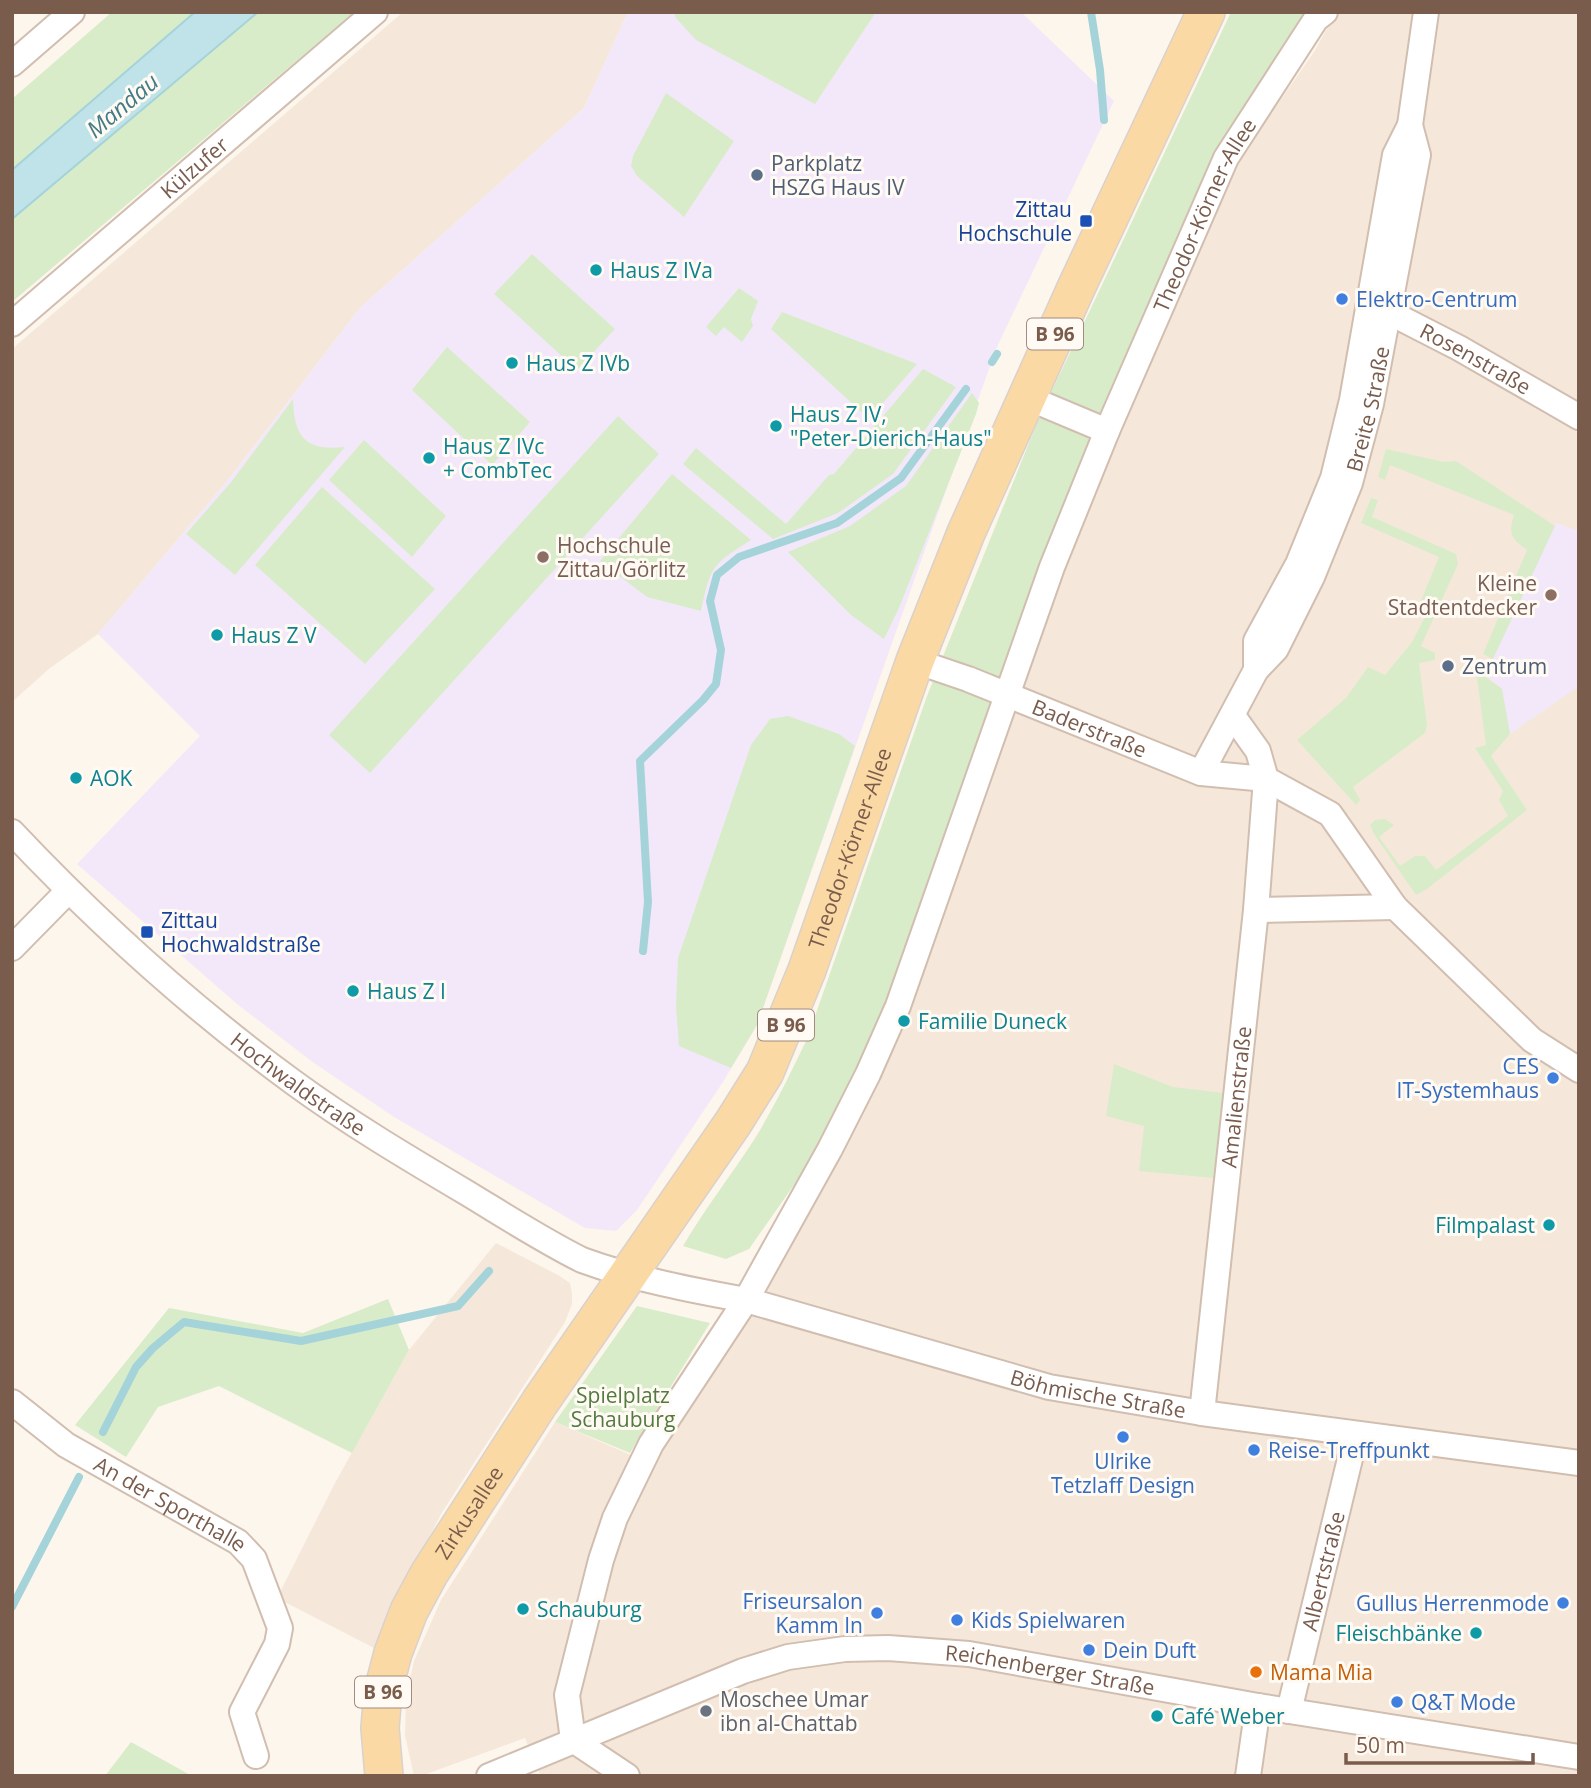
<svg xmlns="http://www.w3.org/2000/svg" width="1591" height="1788" font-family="'Open Sans',sans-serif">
<rect width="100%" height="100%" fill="#fdf6ec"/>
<path fill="#f5e8da" d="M403,12H628L584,108L360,308L228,480L98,634L50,668L12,702V349Z
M1336,12H1579V1776H541L525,1738L421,1776H414L405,1736L406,1697L414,1661L441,1600L555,1422L654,1465L740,1329L1072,539L1233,168L1314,52Z
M496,1243L558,1275L570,1283L572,1293V1304L565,1322L441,1514L374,1648L277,1598L335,1483L409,1350Z"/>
<path fill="#f3e8fa" d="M628,12H1021L1114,101L996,349L757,1025L723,1082L637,1210L616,1231L585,1228L394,1117L314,1063L237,1004L77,864L200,736L98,634L228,480L360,308L584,108Z
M1556,523L1579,531V686L1510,734L1502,689L1485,675Z"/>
<path fill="#d8ecc9" d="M112,12H195L12,170V99Z
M258,12H354L12,302V219Z
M675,12H876L815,104L696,40L675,17Z
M1231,12H1309L1244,109L892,992L824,1142L749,1249L726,1259L683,1246C704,1210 729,1178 752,1143C773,1110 790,1074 807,1039L927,696L1039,418Z
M666,93L734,141L684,217L637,176L631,166L633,156Z
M532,254L615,329L577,370L494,294Z
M739,288L758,301L751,319L753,326L742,342L724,327L716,336L706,327Z
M782,312L917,364L869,419L771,329Z
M447,347L530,422L492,465L412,390Z
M923,369L956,387L893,474L838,513L773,539L683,464L696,448L786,524L829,475L834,474Z
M972,393L979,403L976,414L899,608L884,639L851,615L788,552L850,526L906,486Z
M293,399C294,438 306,451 345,447L235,575L186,534L232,481Z
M618,416L659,454L370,773L329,735Z
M364,440L446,516L412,557L329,480Z
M1386,449L1444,462L1456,461L1555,526L1493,659L1483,654L1527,550C1511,539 1508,534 1514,515L1390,465L1385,480L1378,477Z
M672,474L751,540C712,565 711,565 701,611L647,597L600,561Z
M322,487L435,589L365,664L255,565Z
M1371,498L1378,500L1372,517L1456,554L1458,564L1421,646L1435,653V660L1419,663L1427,725L1425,733L1353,787L1360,800L1356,805L1297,740L1346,698L1368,667L1385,675L1412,642L1426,615L1417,610L1439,557L1361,523Z
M1476,670L1502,689L1510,734L1491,756L1527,810L1427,889L1416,895L1374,834L1370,825L1375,820L1385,819L1394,825L1379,837L1400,866L1415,856H1425L1436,870L1508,816L1499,800L1503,791L1475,748L1486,745Z
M788,716L839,734L855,746L757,1025L731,1068L679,1046L676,1006L678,958L751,745L770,719Z
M1114,1064L1173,1087L1224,1093L1214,1178L1139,1171L1144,1126L1106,1116Z
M388,1299L409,1350L352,1453L219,1386L158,1407L126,1457L75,1425L169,1308L303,1333Z
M637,1306L710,1323L630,1453L555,1422Z
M131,1742L192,1776H105Z"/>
<path fill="#bfe3e8" stroke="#a5d3da" stroke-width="2" d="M195,12H258L12,219V170Z"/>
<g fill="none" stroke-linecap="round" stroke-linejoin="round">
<path stroke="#a5d3da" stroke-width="8" d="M1091,12L1100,70L1104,120
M992,362L997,354
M643,951L648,902L640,761L703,700L716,684L721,650L710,601L717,575L739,557L837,523L901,478L966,389
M103,1432L136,1367L153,1348L184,1322L301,1341L458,1306L489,1271
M12,1607L79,1477"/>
<g stroke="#d1beb0" stroke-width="28">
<g id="minor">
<path d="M12,64L72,12"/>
<path id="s1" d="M1375,305L1459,348L1579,417"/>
<path id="s2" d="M12,324L375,12"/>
<path d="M1026,397L1107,431"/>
<path id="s3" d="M915,661L968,679L1201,773L1266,779L1330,814L1395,907L1532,1040L1579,1070"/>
<path d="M1256,670V641L1298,564L1333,478L1352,400L1395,155L1410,125L1426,12"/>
<path id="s4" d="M1201,773L1256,670L1276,649L1312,577L1350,483L1371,404L1418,155L1410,125"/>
<path id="s5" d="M12,832C98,923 192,1008 293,1082C349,1123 408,1158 467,1193C505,1216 542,1240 582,1260C634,1279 691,1290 746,1300L1049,1387L1202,1413L1579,1463"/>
<path d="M1256,910L1395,907"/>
<path d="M12,948L68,891"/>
<path id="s6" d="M12,1402L66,1445L238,1542L254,1559L280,1628L277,1644L242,1712L256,1756"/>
<path id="s7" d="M1202,1413L1256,910L1266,779L1258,751L1233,716"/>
<path id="s8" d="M1289,1711L1356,1434"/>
<path id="s9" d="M573,1740L567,1695L601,1560L615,1518L651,1444L746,1300L830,1149L868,1074L898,1006L1052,567L1107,431L1226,158L1316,19L1325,12"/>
<path d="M573,1740L627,1776"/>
<path id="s10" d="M489,1776L743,1671L788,1657L845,1649L888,1648L969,1654L1258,1706L1579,1757"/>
<path d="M1248,1776L1258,1706"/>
</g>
</g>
<g stroke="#dad1cd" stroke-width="40">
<g id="primary">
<path id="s11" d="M384,1776L380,1728L383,1691L393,1653L409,1611L429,1574L540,1402L733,1123L765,1072L807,970L915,661L966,533L1077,286L1206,12"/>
</g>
</g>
<use href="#minor" stroke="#fff" stroke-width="24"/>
<use href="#primary" stroke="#fbd9a5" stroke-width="37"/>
</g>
<g fill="#5c6f8a" stroke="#fffaf3" stroke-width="2.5">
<circle cx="757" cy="175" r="7"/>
<circle cx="1448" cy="666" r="7"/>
</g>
<g fill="#1a4fb4" stroke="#fffaf3" stroke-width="2.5">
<rect x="1079" y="214" width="14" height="14" rx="3.5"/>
<rect x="140" y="925" width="14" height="14" rx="3.5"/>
</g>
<g fill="#0f9aa8" stroke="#fffaf3" stroke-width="2.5">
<circle cx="596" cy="270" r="7"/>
<circle cx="512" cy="363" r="7"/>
<circle cx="776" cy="426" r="7"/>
<circle cx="429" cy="458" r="7"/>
<circle cx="217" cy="635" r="7"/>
<circle cx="76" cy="778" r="7"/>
<circle cx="353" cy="991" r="7"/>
<circle cx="904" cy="1021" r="7"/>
<circle cx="1549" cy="1225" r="7"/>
<circle cx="523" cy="1609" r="7"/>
<circle cx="1476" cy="1633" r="7"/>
<circle cx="1157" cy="1716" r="7"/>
</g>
<g fill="#3f7fe0" stroke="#fffaf3" stroke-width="2.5">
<circle cx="1342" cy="299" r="7"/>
<circle cx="1553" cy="1078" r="7"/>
<circle cx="1123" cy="1437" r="7"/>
<circle cx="1254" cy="1450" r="7"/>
<circle cx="1563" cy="1603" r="7"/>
<circle cx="877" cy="1613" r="7"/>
<circle cx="957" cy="1620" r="7"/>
<circle cx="1089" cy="1650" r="7"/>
<circle cx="1397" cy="1702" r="7"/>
</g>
<g fill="#8d6e63" stroke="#fffaf3" stroke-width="2.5">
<circle cx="543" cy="557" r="7"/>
<circle cx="1551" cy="595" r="7"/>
</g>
<circle fill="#e8710a" stroke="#fffaf3" stroke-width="2.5" cx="1256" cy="1672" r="7"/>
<circle fill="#6b7280" stroke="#fffaf3" stroke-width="2.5" cx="706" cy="1711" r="7"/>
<g text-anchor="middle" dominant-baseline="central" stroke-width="6" stroke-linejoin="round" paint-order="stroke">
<g fill="#fffaf3" stroke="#a28b7f" stroke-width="2">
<rect x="1027" y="318.5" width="56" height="31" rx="5"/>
<rect x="758" y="1009.5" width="56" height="31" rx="5"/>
<rect x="355" y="1676.5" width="56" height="31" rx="5"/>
</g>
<g font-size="19" font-weight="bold" fill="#7a5c4d">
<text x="1055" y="334">B 96</text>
<text x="786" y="1025">B 96</text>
<text x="383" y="1692">B 96</text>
</g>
<g font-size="21" fill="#4e5e75" stroke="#fffaf3" text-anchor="start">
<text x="771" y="163">Parkplatz<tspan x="771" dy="24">HSZG Haus IV</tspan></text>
<text x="1462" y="666">Zentrum</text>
</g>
<g font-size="21" fill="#7a5c4d" stroke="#fffaf3">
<text stroke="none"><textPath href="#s2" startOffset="240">Külzufer</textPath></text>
<text stroke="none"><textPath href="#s9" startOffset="1664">Theodor-Körner-Allee</textPath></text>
<text stroke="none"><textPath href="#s1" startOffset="114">Rosenstraße</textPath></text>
<text stroke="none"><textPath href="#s4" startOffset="404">Breite Straße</textPath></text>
<text stroke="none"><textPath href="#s3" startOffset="187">Baderstraße</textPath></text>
<text stroke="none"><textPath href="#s11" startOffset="1055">Theodor-Körner-Allee</textPath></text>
<text stroke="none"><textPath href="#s5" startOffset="382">Hochwaldstraße</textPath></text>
<text stroke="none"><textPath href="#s7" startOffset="318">Amalienstraße</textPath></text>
<text stroke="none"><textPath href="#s5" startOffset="1250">Böhmische Straße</textPath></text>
<text stroke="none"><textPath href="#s6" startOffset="189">An der Sporthalle</textPath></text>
<text stroke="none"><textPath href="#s11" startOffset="285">Zirkusallee</textPath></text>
<text stroke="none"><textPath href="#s8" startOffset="144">Albertstraße</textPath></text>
<text stroke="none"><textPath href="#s10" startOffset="586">Reichenberger Straße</textPath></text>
</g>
<g font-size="21" fill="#164399" stroke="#fffaf3" text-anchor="end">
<text x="1072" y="209">Zittau<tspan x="1072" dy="24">Hochschule</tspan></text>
<text x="161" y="920" text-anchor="start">Zittau<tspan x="161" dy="24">Hochwaldstraße</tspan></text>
</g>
<g font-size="21" fill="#0d838f" stroke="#fffaf3" text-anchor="start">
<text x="610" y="270">Haus Z IVa</text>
<text x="526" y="363">Haus Z IVb</text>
<text x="790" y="414">Haus Z IV,<tspan x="790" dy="24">"Peter-Dierich-Haus"</tspan></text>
<text x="443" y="446">Haus Z IVc<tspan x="443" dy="24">+ CombTec</tspan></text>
<text x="231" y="635">Haus Z V</text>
<text x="90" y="778">AOK</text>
<text x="367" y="991">Haus Z I</text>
<text x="918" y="1021">Familie Duneck</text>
<text x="1535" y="1225" text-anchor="end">Filmpalast</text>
<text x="537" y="1609">Schauburg</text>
<text x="1462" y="1633" text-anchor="end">Fleischbänke</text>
<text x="1171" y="1716">Café Weber</text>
</g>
<g font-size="21" fill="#366cbe" stroke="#fffaf3" text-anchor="start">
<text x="1356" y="299">Elektro-Centrum</text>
<text x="1539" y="1066" text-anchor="end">CES<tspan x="1539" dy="24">IT-Systemhaus</tspan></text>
<text x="1268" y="1450">Reise-Treffpunkt</text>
<text x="1123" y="1461" text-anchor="middle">Ulrike<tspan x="1123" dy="24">Tetzlaff Design</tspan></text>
<text x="863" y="1601" text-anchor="end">Friseursalon<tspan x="863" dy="24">Kamm In</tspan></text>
<text x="1549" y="1603" text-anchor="end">Gullus Herrenmode</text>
<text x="971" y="1620">Kids Spielwaren</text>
<text x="1103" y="1650">Dein Duft</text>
<text x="1411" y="1702">Q&amp;T Mode</text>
</g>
<g font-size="21" fill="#785e54" stroke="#fffaf3" text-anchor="start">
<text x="557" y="545">Hochschule<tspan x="557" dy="24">Zittau/Görlitz</tspan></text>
<text x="1537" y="583" text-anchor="end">Kleine<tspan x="1537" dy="24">Stadtentdecker</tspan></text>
</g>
<g font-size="21" fill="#537a41" stroke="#fffaf3">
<text x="623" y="1395">Spielplatz<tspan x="623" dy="24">Schauburg</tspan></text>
</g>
<g font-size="21" fill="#c56008" stroke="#fffaf3" text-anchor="start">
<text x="1270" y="1672">Mama Mia</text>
</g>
<g font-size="21" fill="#5b616d" stroke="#fffaf3" text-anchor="start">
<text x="720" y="1699">Moschee Umar<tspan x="720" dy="24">ibn al-Chattab</tspan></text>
</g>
<g font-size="23" font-style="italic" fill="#437c86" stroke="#fffaf3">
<text transform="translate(122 105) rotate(-40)">Mandau</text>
</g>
</g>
<rect width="1591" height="1788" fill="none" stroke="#7a5c4d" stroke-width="28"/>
<path d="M1346 1753v10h187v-10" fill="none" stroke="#7a5c4d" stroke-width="3.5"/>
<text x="1356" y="1753" font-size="21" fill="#7a5c4d" stroke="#fffaf3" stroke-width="5" paint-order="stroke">50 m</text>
</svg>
